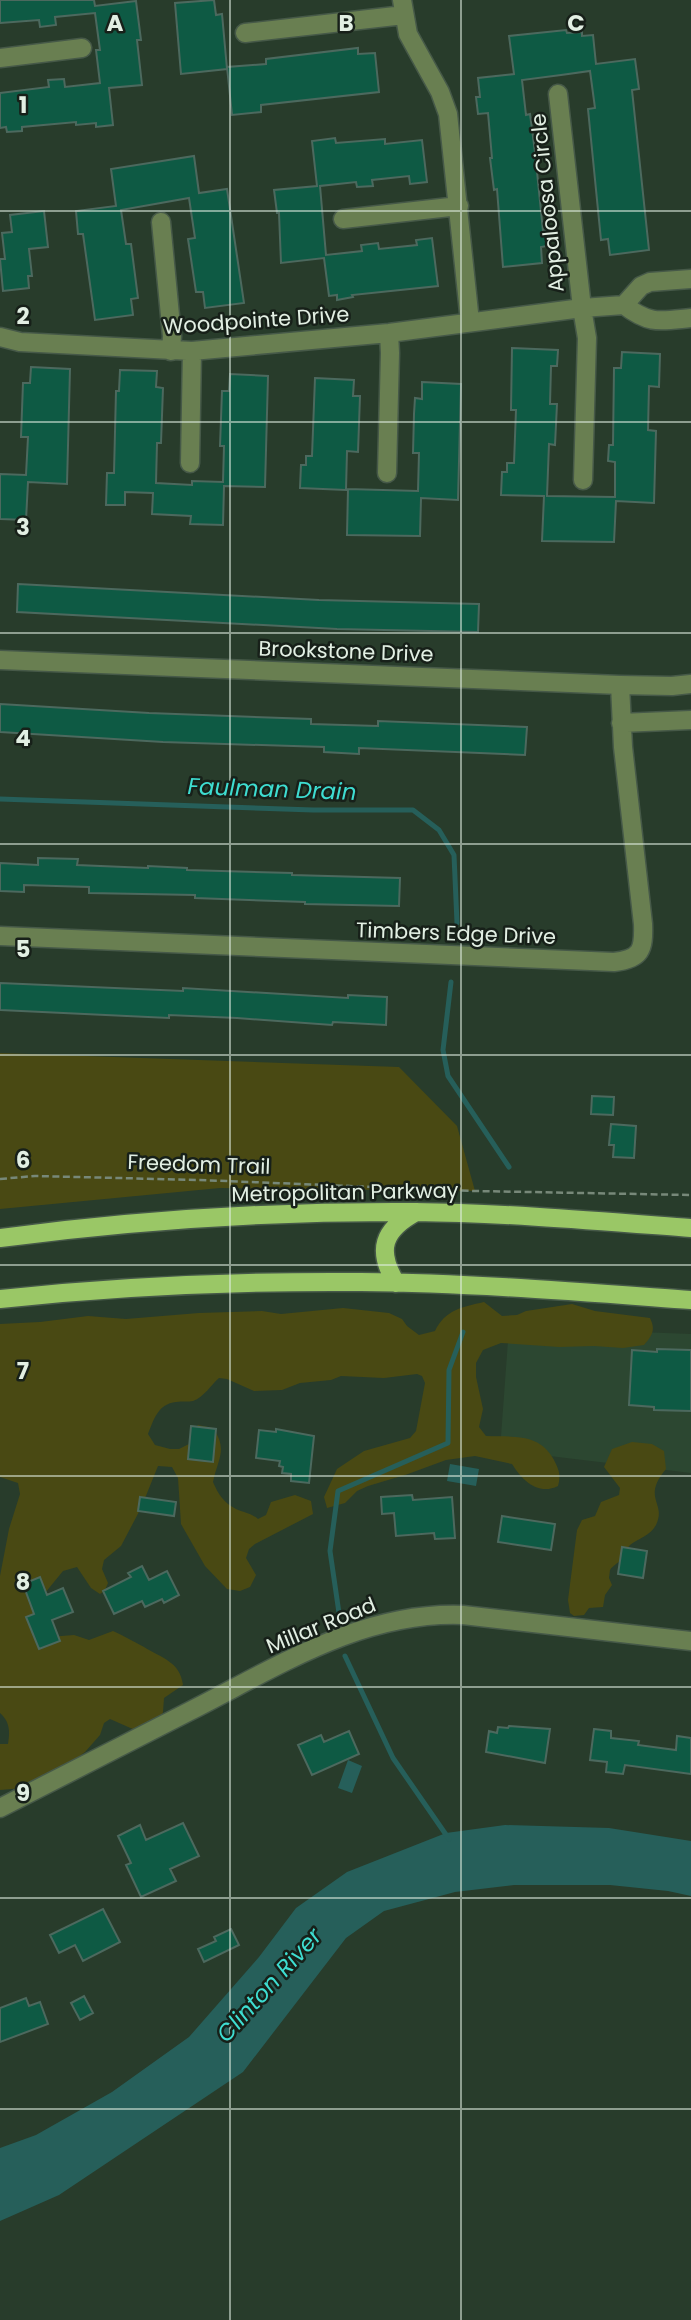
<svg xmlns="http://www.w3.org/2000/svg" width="691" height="2320" font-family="Poppins,sans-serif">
<rect width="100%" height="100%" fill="#283c2b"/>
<path fill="#2c4731" d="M509,1327L691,1334V1473L500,1450Z"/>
<path fill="#494913" d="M0,1053L399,1067L457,1126L475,1191L220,1188L0,1209Z
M484,1302L502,1316L517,1315L526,1311L572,1304L595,1311L650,1318C656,1330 652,1336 644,1345L623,1348L594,1346L559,1347L501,1343L483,1350L476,1363V1377L483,1409L479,1427L486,1436C514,1437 540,1433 554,1460C559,1470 561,1475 558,1486C538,1496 522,1480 512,1464L475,1456L446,1460L408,1474L368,1486L357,1491L345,1503L327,1508L324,1497L337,1469L364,1451L410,1438L416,1431L425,1383L422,1376L417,1374L384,1378L341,1376L331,1380L300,1383L282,1390L254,1391L227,1379L219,1378C211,1385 204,1397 193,1401C188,1402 182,1401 176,1402C158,1404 154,1419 148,1434L155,1445L170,1449H179L189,1444L190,1435L198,1425L213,1428C228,1450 218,1458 213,1482C218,1494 224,1503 236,1509C245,1513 251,1513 258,1519L266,1515L271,1502L295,1495L311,1501L313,1514L255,1544L249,1549L246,1558L256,1575L250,1587L240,1591L227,1589L205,1566L181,1524L178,1478L172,1467L158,1466L141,1508L121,1546L104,1560L102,1569L108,1583L105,1590L100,1594L91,1588L77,1567L63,1571L36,1604L33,1619L49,1637L74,1635L89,1640L113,1631C124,1636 133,1641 144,1647C161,1658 180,1661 183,1685L164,1698L163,1712L158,1726L135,1730L110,1719L104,1723L100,1735L85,1752L57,1773L42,1776L23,1788L0,1790V1744H8C10,1731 10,1722 0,1713V1576L9,1529L20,1494L18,1483L0,1477V1324L40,1322L88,1316L126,1319L199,1313L262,1311L281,1314L343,1308L389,1313L402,1319L407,1326L419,1335L435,1331C445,1310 462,1307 484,1302Z
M632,1442L652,1444L664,1451L666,1469C641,1499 667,1502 656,1525C650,1536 639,1538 630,1545C626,1549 625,1554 621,1559C618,1564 613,1565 610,1570L609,1578L612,1585L605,1595L603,1607L589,1608L584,1615L574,1616L570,1613L568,1600L577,1530L582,1520L595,1516L601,1502L619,1495L620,1488L604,1467L612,1449Z"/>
<path fill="#265f5a" d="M450,1464L479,1469L476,1486L447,1481Z
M348,1760L362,1766L352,1793L338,1788Z
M505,1825L609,1828L691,1841V1896L668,1891L610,1885H514L455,1892L384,1911L346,1938L243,2072L59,2195L0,2221V2148L36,2135L112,2092L189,2037L259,1957L296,1908L347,1872L446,1833Z"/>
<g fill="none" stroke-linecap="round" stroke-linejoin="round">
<path stroke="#265f5a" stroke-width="5" d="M0,799L313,810H413L439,830L454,855L457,923
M451,982L443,1050L448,1076L509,1167
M339,1613L330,1551L338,1491L448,1443L449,1370L463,1332
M345,1656L393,1758L449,1839"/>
</g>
<path fill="#0e5a44" stroke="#4c695e" stroke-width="2" d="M0,0H94L95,6L136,1L141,40H137L142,85L109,88L113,125L96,127V123L76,125V122L22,127V131L7,132L6,127L0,128V93L49,87L48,80L64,79L65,87L100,83L96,50H100L95,13L55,17L56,25L40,27L39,20L0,23Z
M214,0L216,15L222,14L227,69L181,74L175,3Z
M566,30L567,33L582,32V36L593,35L596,64L635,59L639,89L632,90L649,250L610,255L608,239L601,240L588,109L595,108L590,71L561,75L522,80L526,115L530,114L535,152L543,231L546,230L547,246L541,247L542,263L503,267L497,189L494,190L490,158H492L488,113L478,114L476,97H480L478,78L514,74L509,36Z
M358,48V54L375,53L379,92L261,105V112L232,115L227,67L266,64V59Z
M335,138L336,143L385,139V144L422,140L427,182L410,184L409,176L372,180L373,186L357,187L356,182L320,186L326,255L362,251L361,245L378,243L379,249L417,245L416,240L432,238L438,286L352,295L353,297L337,300V295L329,296L324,258L281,263L279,213H277L274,190L317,186L312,141Z
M194,156L199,193L227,189L244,303L205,308L203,292H196L188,239L195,238L189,198L121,210L126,244H131L138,298L131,299L133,315L95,320L83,234H78L76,211L116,206L111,169Z
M44,211L48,247L29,249L32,276H28L29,288L3,291L0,259H5L2,233L12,232L10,215Z
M512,348L558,350L557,366H551L550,404H557L555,445L549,444L547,496L615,497V462L608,461L609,445H613L614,368H621L622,352L660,354L659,387L649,386L648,430L656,431L654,503L616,501L614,542L542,541L544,496L501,495L502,472H507V463H514L516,410H511Z
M31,367L70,369L67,484L28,482L26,520L0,519V474L26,475L28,437H21L23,383H30Z
M120,370L157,371L156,387L163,388L161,443H157L156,483L192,485V481L223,482L224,446H220L222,391H229L230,374L268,376L265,487L224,486L223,525L190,524L191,516L152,514L153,493L125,492V505H106L107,473H114L116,391H119Z
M315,378L354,380L353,396H360L358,452L347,451L346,490L300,488L301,465H306V456H312Z
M422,382L461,384L458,500L421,498L420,536L347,535L348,489L418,491L419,453H413L414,414L415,398L422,399Z
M18,584L319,600L479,604L478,632L337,629L17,612Z
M0,704L149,713L311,719V724L378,726V721L527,727L525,755L359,748V754L324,752V747L163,742L0,732Z
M38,858L78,859L77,865L148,868V866L187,868V870L292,873V875L400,878L399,906L305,904V902L195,898V895L89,893V887L24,885V892L0,891V863L38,865Z
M0,983L183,991V988L348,998V995L387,997L386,1025L333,1022L332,1025L237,1018L169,1015V1018L0,1010Z
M592,1096L614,1097L613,1115L591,1114Z
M611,1124L636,1126L634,1158L613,1157L614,1145H609Z
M657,1349L691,1350V1411L654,1410V1407L629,1405L632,1350L657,1352Z
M191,1426L216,1429L213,1462L188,1459Z
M276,1429L314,1436L309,1483L291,1481V1474L282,1473L283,1467L279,1466L280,1461L256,1458L259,1430L276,1432Z
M412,1495L413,1500L452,1497L455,1538L435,1539L434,1533L396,1536L394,1513L382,1514L381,1497Z
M140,1497L176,1502L174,1516L138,1511Z
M502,1516L555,1524L551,1550L498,1542Z
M622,1547L647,1551L643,1578L618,1574Z
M142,1566L149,1580L167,1571L179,1595L164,1603L162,1599L145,1607L142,1601L114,1614L103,1591L131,1577L128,1573Z
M40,1577L47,1595L63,1588L73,1612L52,1620L60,1641L39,1649L26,1617L34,1614L23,1584Z
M509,1726L550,1729L545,1763L486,1752L489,1731L497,1733L498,1727L508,1728Z
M594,1729L611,1731V1738L639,1741L638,1745L676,1750L677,1736L691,1738V1774L625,1765L623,1774L606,1772L607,1762L590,1760Z
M349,1731L359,1754L312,1775L298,1745L321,1735L324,1742Z
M183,1823L199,1856L170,1869L176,1881L141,1897L126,1865L131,1863L118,1836L140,1825L146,1840Z
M103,1909L120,1942L83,1961L75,1945L59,1953L50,1935Z
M231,1929L239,1945L204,1962L198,1949L216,1941L214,1937Z
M84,1996L93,2013L80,2020L71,2003Z
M26,1998L29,2006L40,2002L48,2024L0,2042V2008Z"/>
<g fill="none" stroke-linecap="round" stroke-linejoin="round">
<g stroke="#465948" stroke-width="21">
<path id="minor" d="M402,0L408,34L440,92L448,114L470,322
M245,33L404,15
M0,58L82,48
M558,94L582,308L587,338L583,480
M343,219L459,206
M161,222L172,336L171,351
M691,279L650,282L641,286L624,305C650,325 660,321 691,318
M0,337L20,342L192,351L389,333L582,308L624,305
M190,463L192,351
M387,473L390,353L389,333
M0,660L620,685L672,686L691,684
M621,723L691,720
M0,936L614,962C641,959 644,950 643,924L623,747L620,685
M0,1808C63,1776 127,1743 190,1711C277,1667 362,1611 463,1615L691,1641"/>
</g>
<g stroke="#465948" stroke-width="21">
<path id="major" d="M0,1238C137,1220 276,1211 414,1212C507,1213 599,1221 691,1228
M396,1283C376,1250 383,1230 416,1212
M0,1299C120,1286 241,1281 361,1282C472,1283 581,1292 691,1300"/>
</g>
<path stroke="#778879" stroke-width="2.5" stroke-dasharray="7 3.5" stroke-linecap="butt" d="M0,1179L35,1176L200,1180L475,1191L691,1195"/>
<use href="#minor" stroke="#697f51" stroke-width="18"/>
<use href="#major" stroke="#9ac766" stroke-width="18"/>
</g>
<path fill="none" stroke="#e2efe3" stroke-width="2" stroke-opacity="0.55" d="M230,0V2320M461,0V2320M0,211H691M0,422H691M0,633H691M0,844H691M0,1055H691M0,1265H691M0,1476H691M0,1687H691M0,1898H691M0,2109H691"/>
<g text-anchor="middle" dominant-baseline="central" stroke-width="5" stroke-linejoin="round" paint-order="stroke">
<g font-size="21" fill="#e2efe3" stroke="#172019">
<text transform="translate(547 203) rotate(-96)">Appaloosa Circle</text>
<text transform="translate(256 320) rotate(-4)">Woodpointe Drive</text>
<text transform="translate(346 651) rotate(2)">Brookstone Drive</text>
<text transform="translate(456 933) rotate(2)">Timbers Edge Drive</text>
<text transform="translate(199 1164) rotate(2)">Freedom Trail</text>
<text transform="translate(345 1192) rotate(-1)">Metropolitan Parkway</text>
<text transform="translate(321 1625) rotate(-22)">Millar Road</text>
</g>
<g font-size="23" font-style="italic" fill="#3eddd1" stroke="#172019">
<text transform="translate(272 789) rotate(2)">Faulman Drain</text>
<text transform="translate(269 1985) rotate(-48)">Clinton River</text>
</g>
</g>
<g font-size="23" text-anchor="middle" font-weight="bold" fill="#e2efe3" stroke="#172019" stroke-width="5" stroke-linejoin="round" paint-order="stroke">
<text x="115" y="31">A</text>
<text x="346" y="31">B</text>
<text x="576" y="31">C</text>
<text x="23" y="113">1</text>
<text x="23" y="324">2</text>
<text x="23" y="535">3</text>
<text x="23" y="746">4</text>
<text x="23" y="957">5</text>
<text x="23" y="1168">6</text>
<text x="23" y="1379">7</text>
<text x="23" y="1590">8</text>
<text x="23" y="1801">9</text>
</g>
</svg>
